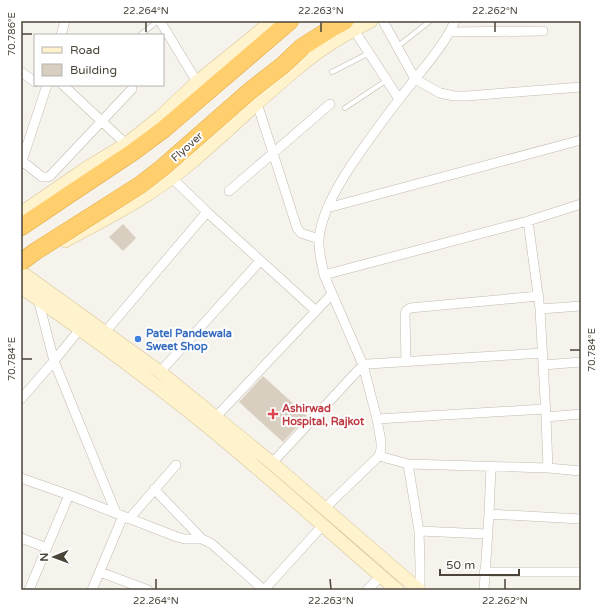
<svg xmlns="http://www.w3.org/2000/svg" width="602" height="611" font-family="'Varela Round',sans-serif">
<rect width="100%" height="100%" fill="#f6f3ec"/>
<path fill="#d8cfc1" d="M123,224L136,238L123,251L109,237Z
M263,376L307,416L283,442L239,402Z"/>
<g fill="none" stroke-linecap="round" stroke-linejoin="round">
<g stroke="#c2bbae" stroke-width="5.5">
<path id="lane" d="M140,35L158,21
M397,47L430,21
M332,72L369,53
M345,108L387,80"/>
</g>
<g stroke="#c2bbae" stroke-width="10">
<path id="street" d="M160,21L197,82
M383,21L415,79L440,93L454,96H467L581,87
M354,30L399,99
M450,32L543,31
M61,35L65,21
M21,72L35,82
M63,85L126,144
M257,103L297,228L301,233L319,239
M21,160L42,177H47L50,176L132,89
M21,164L47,85
M172,178L207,212L316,311
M229,191L330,104
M327,208L581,140
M528,221L540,309L546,417L548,468
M324,275L528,221L581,204
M540,309L581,306
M80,329L54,361L116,513
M105,332L207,212
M406,362L405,315L406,311L410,308L539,296
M543,365L581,362
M160,372L260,261
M21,399L54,361L38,299
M546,417L581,414
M377,419L545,409
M212,421L332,294
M379,456L408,464L548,468L581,471
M272,463L363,365L368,364L542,353
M408,464L419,531L420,564V590
M21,478L69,495L177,537L185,539H202L212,544L264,590
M154,489L202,539
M324,509L379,456L381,449V442L377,419L363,365L324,275C322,263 318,251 319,239C321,214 338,185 352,164C370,138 388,113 408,88C424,67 444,46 455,21
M489,514L581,519
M129,519L176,465
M419,531L487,534
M21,538L47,548
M100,572L148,590
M484,572H581
M29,590L69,495
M92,590L123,516
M264,590L323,525
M367,590L381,576
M484,590L489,514L491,467"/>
</g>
<g stroke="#d6c79b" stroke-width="14">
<path id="secondary" d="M21,213L85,169L126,144L140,133L160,117L197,82L272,21
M65,241C109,217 155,194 193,161C225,134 254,105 286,78C298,68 310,57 324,48C339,38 355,29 371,21
M21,272L160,372L272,463L419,590
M21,287C84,332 147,377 207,426C272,479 334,536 397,590"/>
</g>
<g stroke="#e0a43c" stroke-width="18">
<path id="highway" d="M302,47L332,28L345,21
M21,227L67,196L133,152L164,129L290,21"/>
</g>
<use href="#lane" stroke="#fff" stroke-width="4.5"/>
<use href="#street" stroke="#fff" stroke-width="9"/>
<use href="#secondary" stroke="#fff3cd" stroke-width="13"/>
<use href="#highway" stroke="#ffcf6e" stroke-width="17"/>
<g stroke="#e0a43c" stroke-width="18" stroke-linecap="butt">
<path id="highway-bridge" d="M21,262L36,251L140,185L162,168L251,90L283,65L302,47"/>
</g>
<use href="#highway-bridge" stroke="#ffcf6e" stroke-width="17"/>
</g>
<path fill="none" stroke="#4b4439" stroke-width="1.5" d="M146,22V32M321,22V32M495,22V32M22,34H32M570,350H580M22,359H32M156,579V589M330,579L331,589M505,579V589"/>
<circle fill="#3f7fe0" stroke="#fff" stroke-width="1.5" cx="138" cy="339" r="4"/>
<path fill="#e0444e" stroke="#fff" stroke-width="1.5" d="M271 408h4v4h4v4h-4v4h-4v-4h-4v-4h4z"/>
<g text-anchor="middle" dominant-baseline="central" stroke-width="4" stroke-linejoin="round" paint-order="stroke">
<g font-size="11" fill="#4b4439" stroke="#fff">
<text transform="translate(187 147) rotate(-42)">Flyover</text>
</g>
<g font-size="11" font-weight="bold" fill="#366cbe" stroke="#fff" text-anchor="start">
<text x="146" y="333">Patel Pandewala<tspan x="146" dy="13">Sweet Shop</tspan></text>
</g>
<g font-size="11" font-weight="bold" fill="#be3a42" stroke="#fff" text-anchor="start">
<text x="282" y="408">Ashirwad<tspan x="282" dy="13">Hospital, Rajkot</tspan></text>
</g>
</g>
<rect width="602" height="611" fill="none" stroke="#ffffff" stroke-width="44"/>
<rect x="34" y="34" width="130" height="52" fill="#ffffff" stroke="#b7b4b0"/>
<rect x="42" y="47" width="20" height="6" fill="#fff3cd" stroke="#b7b4b0"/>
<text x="70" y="54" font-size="12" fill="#4b4439">Road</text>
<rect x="42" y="64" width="20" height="12" fill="#d8cfc1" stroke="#b7b4b0"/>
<text x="70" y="74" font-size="12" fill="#4b4439">Building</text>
<g transform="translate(54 557) rotate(269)" stroke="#ffffff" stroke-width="3" paint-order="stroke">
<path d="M0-3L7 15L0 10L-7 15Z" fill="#4b4439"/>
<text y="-6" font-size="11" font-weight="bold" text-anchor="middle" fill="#4b4439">N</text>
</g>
<path d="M440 569v6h79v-6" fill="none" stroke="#4b4439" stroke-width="2"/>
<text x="446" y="569" font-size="12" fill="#4b4439" stroke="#ffffff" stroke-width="3" paint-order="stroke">50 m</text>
<rect x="22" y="22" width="558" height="567" fill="none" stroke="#4b4439" stroke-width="1.5"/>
<g font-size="10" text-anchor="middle" fill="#4b4439">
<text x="146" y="14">22.264°N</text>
<text x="321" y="14">22.263°N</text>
<text x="495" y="14">22.262°N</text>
<text transform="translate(11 34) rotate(-90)" y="4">70.786°E</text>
<text transform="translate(591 350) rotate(-90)" y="4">70.784°E</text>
<text transform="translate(11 359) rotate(-90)" y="4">70.784°E</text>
<text x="156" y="604">22.264°N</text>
<text x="331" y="604">22.263°N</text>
<text x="505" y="604">22.262°N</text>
</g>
</svg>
